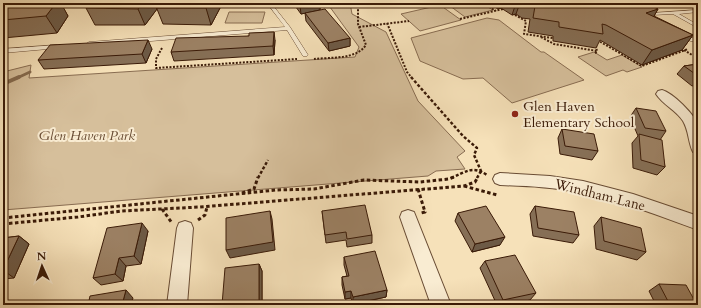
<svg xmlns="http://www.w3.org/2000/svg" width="701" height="308" font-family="Cardo,serif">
<rect width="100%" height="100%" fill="#f6e1b9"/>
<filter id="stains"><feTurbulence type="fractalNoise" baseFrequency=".005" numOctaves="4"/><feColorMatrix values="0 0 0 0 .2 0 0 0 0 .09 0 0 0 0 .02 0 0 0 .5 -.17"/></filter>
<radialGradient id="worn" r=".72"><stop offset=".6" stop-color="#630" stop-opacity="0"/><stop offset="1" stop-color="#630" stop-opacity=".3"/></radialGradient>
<path fill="#d6bf9b" stroke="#886c51" d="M327,3H350L352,14L386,32L418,101L465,151L457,157L465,169L436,171L428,176L3,210V72L31,65L29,78L355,57L359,47Z
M446,3H482L493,10L465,17Z
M440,5L461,20L420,31L401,14Z
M229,12H265L262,23H225Z
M487,18L499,20L541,52H544L584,80L512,103L483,78L463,79L420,61L411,38Z
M594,52L607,60L622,55L642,67L627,72L623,70L606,76L578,57Z"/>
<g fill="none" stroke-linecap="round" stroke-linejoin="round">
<path stroke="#84694d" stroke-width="3" d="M17,78L30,72"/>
<path stroke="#84694d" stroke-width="4" d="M3,84L19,77"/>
<g stroke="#694c34" stroke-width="1">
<path id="service" d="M267,3H271L290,27L308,55L307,56H303L287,30L89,46L86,44L89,42L285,27Z
M698,10V12L679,14L698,25V28L673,14L652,15L650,14L652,13Z
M682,35L698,39V43L680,38V36Z
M57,45L60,47L59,48L3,53V49Z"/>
</g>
<g stroke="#694c34" stroke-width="2">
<path id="minor" d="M662,90C673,93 694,114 698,125C700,133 698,145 698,153L693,152C688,142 689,131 683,121C676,110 663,105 656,94L658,91Z
M500,173L550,176L583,181L633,194L698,216V230C660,216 622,201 582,193C555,187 527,186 500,185L495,183L493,179L495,175Z
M408,210L414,212L416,217L451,305H431L400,217L402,212Z
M185,221L191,223L193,228L187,305H167L177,228L179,223Z"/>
</g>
<g stroke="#694c34" stroke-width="1">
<path id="tertiary" d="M688,3H698V9Z"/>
</g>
<path stroke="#3a1a07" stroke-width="2" stroke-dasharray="2 1.5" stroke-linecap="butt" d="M483,3L496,11
M515,15L526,21L524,34L553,38
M460,19L503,9
M387,23L407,72L412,78
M359,27L409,21
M541,37L554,44L597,51
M597,40L642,66L688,49
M162,48L156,59V68L297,59
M684,50L692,55
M595,53L597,52L596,45
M314,59C330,57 356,60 366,45L358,24V3"/>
<path stroke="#3a1a07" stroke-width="2.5" stroke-dasharray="3 2" stroke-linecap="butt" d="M411,77L463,136L477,148L474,155L481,171
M258,178L268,160
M451,178C466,172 472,165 487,175
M477,178L481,171"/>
<path stroke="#3a1a07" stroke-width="3" stroke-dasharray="3.5 2.5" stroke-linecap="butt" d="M464,186L497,195
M418,189L425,212L421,213
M242,193L254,189L258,177
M162,209L172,223
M3,218L276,190L314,189L364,180L420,182L449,179L454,177
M198,220L205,215L207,207
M3,224L78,217L121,211L200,207L464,186L475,182L478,177"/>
<use href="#service" fill="#f9ecd2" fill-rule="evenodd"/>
<use href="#minor" fill="#f9ecd2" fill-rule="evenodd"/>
<use href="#tertiary" fill="#f9ecd2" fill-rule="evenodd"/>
</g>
<path fill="#866f56" stroke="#3a1a07" d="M8,3H88L83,7L62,6L68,16L57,33L3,38V5Z
M91,3H157L158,5L220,8L211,25L163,24L157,9L145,25H95L86,8Z
M293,3H320V10L350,38V46L329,51L306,21L305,13L301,14Z
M488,3H652L651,5L658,9L654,16L693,35L682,50L642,65L600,40L596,48L553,41V36L528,32L530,19L522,18L516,14L512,15L501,8L498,9Z
M249,36L275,40L274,55L174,61L171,52Z
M152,49L146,63L44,69L38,60Z
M698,64V85L692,86L677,74L684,66Z
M636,108L666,131L660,140L665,167L657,175L633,168L632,143L638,136L630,117Z
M562,129L598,151L592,160L560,154L558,138Z
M535,206L579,235L573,243L533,236L530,214Z
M322,211L372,235V243L347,247L346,240L326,243Z
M458,213L500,245L472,252L455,221Z
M601,217L646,252L637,260L596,249L594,226Z
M148,231L141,264L126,266L123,281L101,285L93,278Z
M19,236L29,244L14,278L3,279V238Z
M344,257L387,290L386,297L353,304L351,298L345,299L342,285V277L347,276L344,265Z
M485,261L536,293L530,300L507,305H497L480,268Z
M259,264L262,271V305H222Z
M659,284L697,305H656L649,291Z"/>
<path fill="#6d5a46" stroke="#3a1a07" d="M56,3H61L68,16L57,33L46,16Z
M81,3H88L83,7Z
M142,3H157L158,8H156L157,9L145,25L138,9Z
M209,3H218L220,8L211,25L206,8Z
M316,3H320V10L301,14L300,6Z
M499,3H503L501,8L498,9Z
M516,3H520L516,14L512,15Z
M652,3L646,12L658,9L650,23L637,27L648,4Z
M274,32L275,40L274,55L273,46Z
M693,35L682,50L642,65L652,50Z
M350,38V46L329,51L328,43Z
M148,40L152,49L146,63L142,54Z
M270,211L272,219L275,250L230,258L226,250Z
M142,223L148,231L141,264L134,256Z
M19,236L29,244L14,278L3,270Z
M505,237L500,245L472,252L475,244Z
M119,258L126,266L123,281L115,274Z
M259,264L262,271V305H260L259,303Z
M126,290L133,298L131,305H122Z
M387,290L386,297L353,304V297Z
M351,291V298L345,299V292Z"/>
<path fill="#9c8164" stroke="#3a1a07" d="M4,3H56L46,16L3,20V5Z
M91,3H142L138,9L86,8Z
M160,3H209L206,8H156Z
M298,3H316L300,6Z
M524,3H652L648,4L658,9L646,13L693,35L652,50L606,25L602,24L603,34L559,27V22L533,18L535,6L527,4Z
M325,9L350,38L328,43L305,13Z
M274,32L273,46L171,52L176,38L249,36V33Z
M148,40L142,54L38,60L50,45Z
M698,64V76L684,66Z
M636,108L656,111L666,131L645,128Z
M562,129L594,134L598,151L565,146Z
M639,134L662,140L665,167L641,160Z
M365,205L372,235L347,239L346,232L325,235L322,211Z
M486,206L505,237L475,244L458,213Z
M535,206L574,212L579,235L538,228Z
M270,211L273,242L226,250V218Z
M601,217L641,228L646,252L604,241Z
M142,223L134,256L119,258L115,274L93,278L107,228Z
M19,236L3,270V238Z
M375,251L387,290L353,297L351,291L345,292L342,277L349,276L344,257Z
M515,255L536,293L503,300L485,261Z
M259,264V303L245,305H222L225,268Z
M659,284L686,285L697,305H670Z
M126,290L122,305H88L90,296Z"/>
<circle fill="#8f2418" stroke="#f9ecd2" stroke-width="1.5" cx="515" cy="114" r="4"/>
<g text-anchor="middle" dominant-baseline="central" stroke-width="4" stroke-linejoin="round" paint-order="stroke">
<g font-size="14" fill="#3a1a07" stroke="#f9ecd2" text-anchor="start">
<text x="523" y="106">Glen Haven<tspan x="523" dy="16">Elementary School</tspan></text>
</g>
<g font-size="14" font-style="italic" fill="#694c33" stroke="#f9ecd2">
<text x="87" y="135">Glen Haven Park</text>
</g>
<g font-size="14" fill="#3a1a07" stroke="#f9ecd2">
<text transform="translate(600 195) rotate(14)">Windham Lane</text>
</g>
</g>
<rect width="701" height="308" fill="none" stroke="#f6e1b9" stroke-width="16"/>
<rect x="4" y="4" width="693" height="300" fill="none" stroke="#3a1a07" stroke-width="2"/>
<rect x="8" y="8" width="685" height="292" fill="none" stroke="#3a1a07"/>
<g transform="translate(42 266) rotate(357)" stroke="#f9ecd2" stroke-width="3" paint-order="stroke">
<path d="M0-3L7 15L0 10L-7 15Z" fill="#3a1a07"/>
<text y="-6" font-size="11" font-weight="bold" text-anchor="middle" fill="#3a1a07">N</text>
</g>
<rect width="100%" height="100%" filter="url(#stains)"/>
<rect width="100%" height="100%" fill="url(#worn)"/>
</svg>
